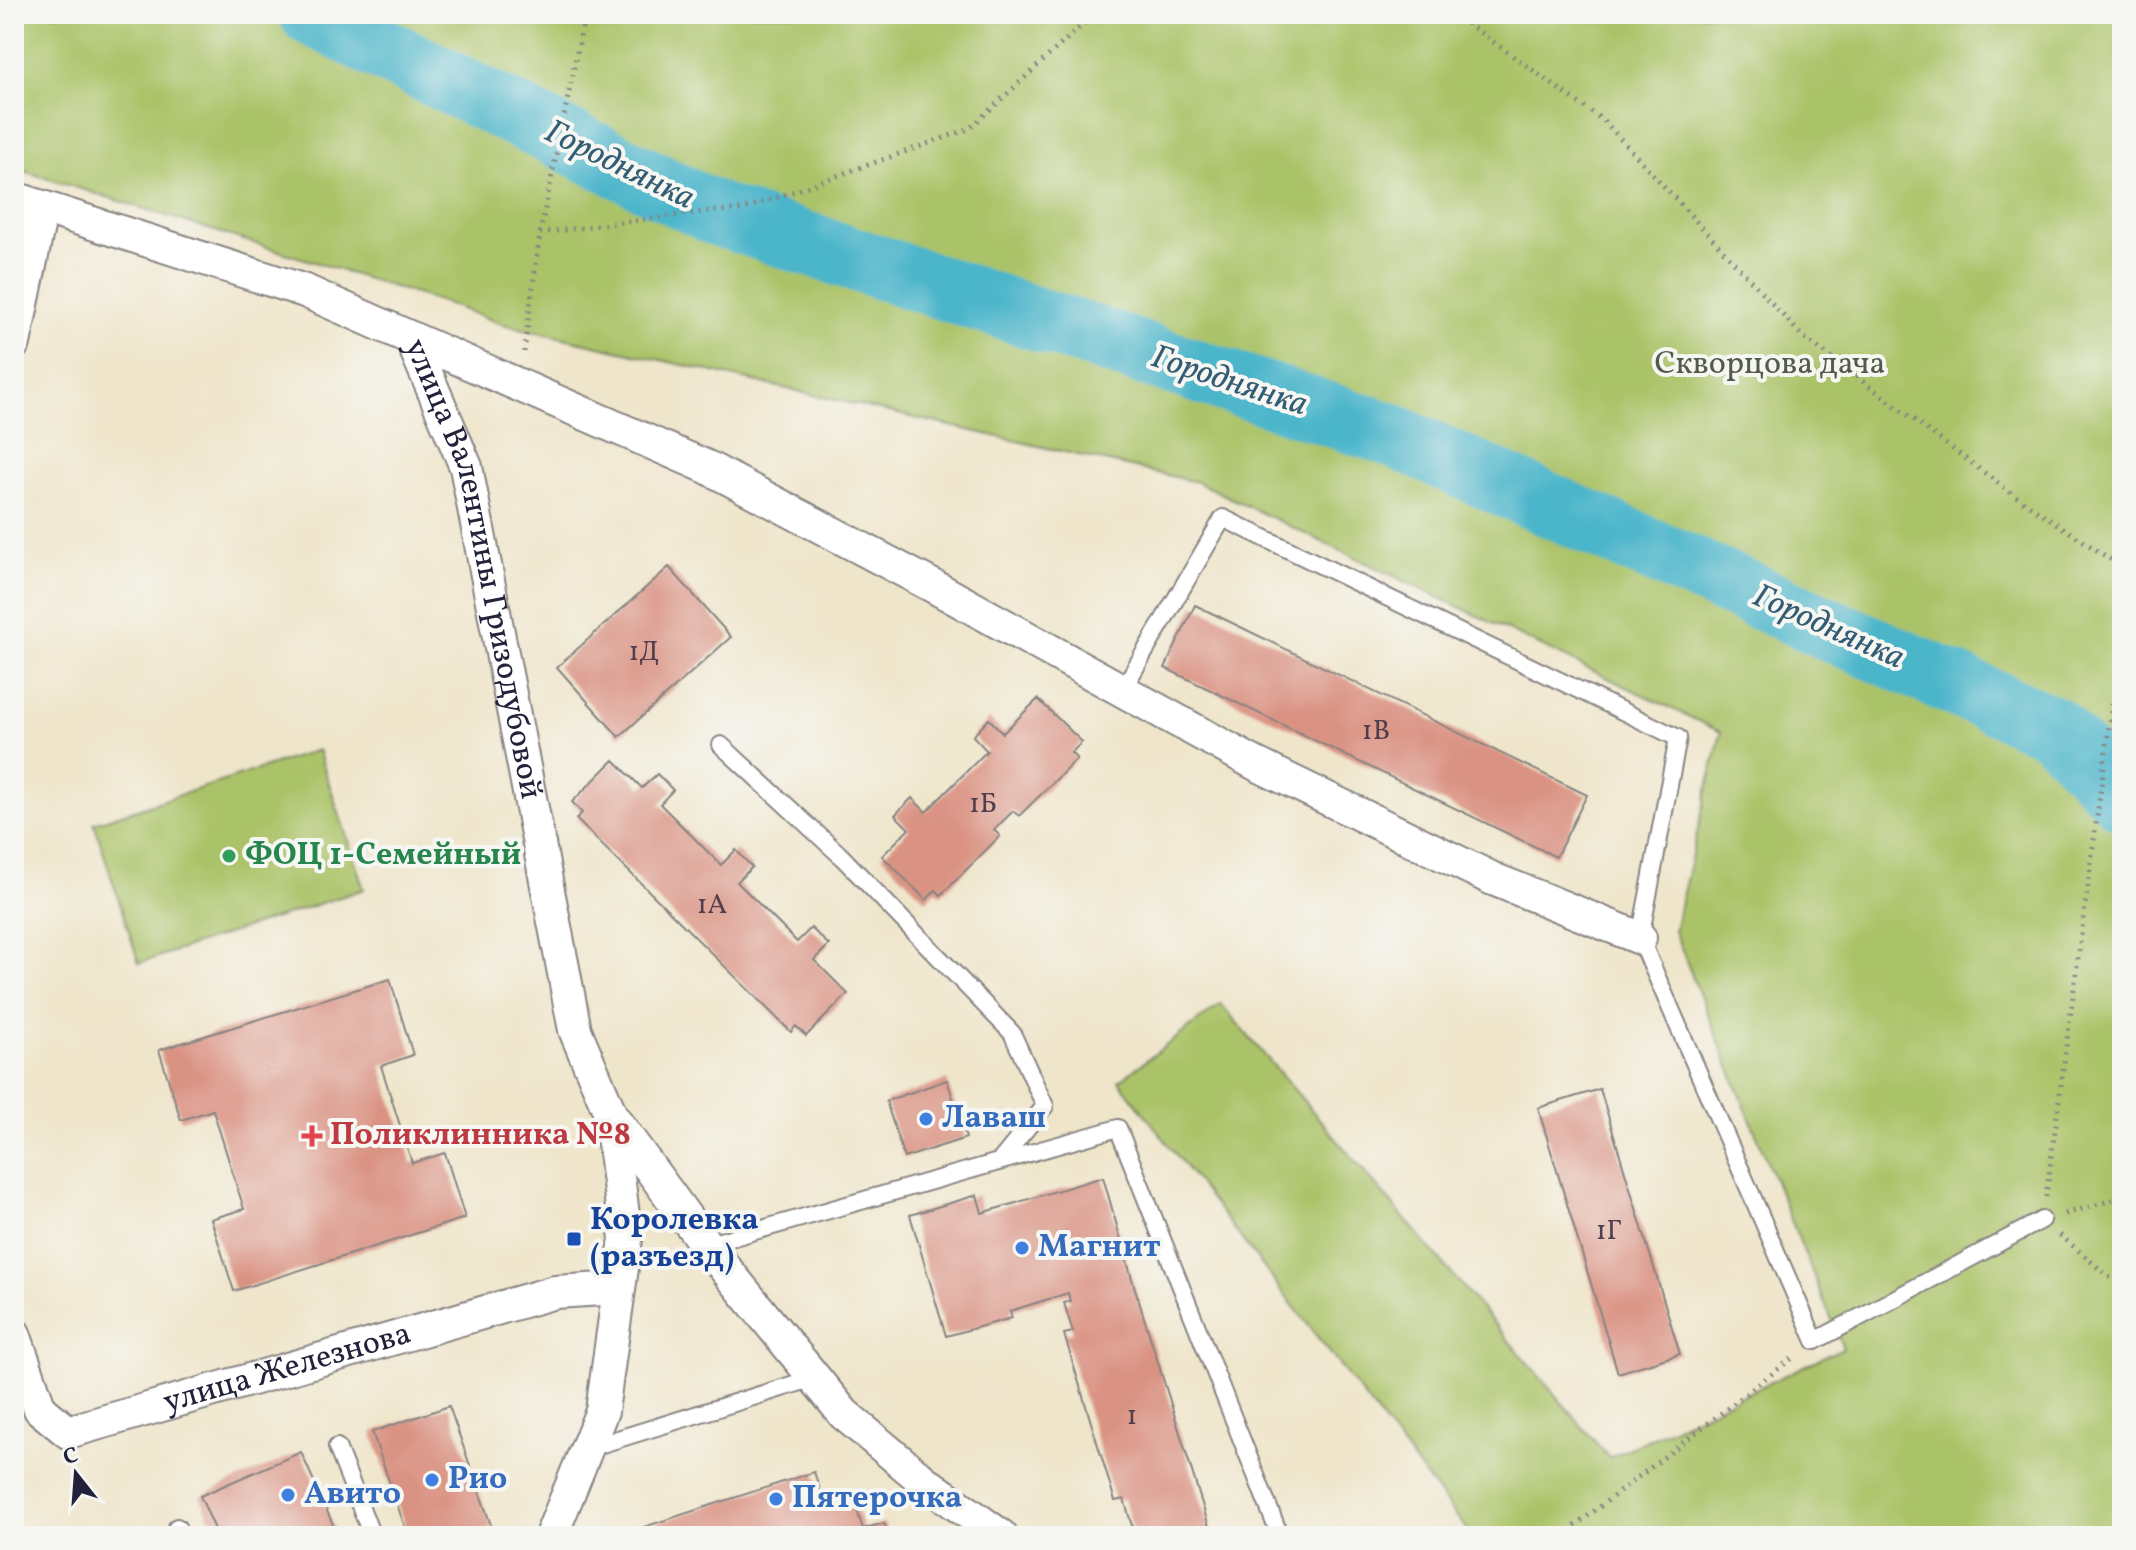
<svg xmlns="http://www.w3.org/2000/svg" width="2136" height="1550" font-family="Vollkorn,serif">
<rect width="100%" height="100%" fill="#f6f6f2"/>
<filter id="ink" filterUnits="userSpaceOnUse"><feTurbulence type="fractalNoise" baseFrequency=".0125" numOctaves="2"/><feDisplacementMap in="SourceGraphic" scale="16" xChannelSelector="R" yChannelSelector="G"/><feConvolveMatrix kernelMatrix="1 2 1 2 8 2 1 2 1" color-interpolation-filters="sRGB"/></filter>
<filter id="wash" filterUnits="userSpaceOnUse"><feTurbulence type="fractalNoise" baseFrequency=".006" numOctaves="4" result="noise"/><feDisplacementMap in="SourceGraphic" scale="32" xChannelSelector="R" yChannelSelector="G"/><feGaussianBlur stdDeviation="1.8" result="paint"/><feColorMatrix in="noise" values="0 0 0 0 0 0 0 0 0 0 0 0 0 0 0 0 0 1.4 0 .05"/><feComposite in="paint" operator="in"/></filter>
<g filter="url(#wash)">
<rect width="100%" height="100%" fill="#efe5ca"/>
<path fill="#abc368" stroke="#667252" stroke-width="2" d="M14,14H2122V1536H1472L1119,1081L1221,1004L1609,1458L1843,1348L1674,931L1721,732L1197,482L502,324L448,304L14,168Z
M318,750L364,889L139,963L94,823Z"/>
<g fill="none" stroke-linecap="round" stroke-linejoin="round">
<path stroke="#4cb5ca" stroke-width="64" d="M311,14L716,214L1389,434L2053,728L2122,798"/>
</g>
<g id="blocks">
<path fill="#da9383" d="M669,567L731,637L619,737L557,667Z
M1195,605L1587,795L1556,857L1165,668Z
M1038,699L1082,742L1071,753L1077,759L1019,816L1013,811L994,830L1000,836L941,895L936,890L926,900L882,856L909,829L895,815L912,798L926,812L987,751L973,736L989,719L1003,733Z
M614,760L642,788L657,774L673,790L660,804L721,865L736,850L752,867L737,882L797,942L811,928L829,945L814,960L848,994L806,1036L796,1026L791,1032L576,819L582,813L572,802Z
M390,979L413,1055L381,1066L412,1163L445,1153L465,1218L234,1291L211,1219L244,1209L213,1110L181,1120L159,1050Z
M947,1080L966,1138L904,1158L886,1101Z
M1600,1089L1680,1354L1618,1373L1538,1108Z
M1103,1177L1133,1282L1212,1536H1135L1124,1499L1115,1501L1064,1334L1073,1332L1064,1303L1070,1301L1068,1293L1010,1311L1012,1318L946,1336L910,1215L977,1195L982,1213Z
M449,1406L492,1528L469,1536H408L372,1432Z
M301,1452L338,1536H218L200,1496Z
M814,1472L825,1504L852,1495L863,1529L884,1523L889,1536H616Z"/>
</g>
</g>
<g filter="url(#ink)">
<use href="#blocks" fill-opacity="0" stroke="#888482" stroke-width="2"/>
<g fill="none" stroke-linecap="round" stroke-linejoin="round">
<g stroke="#888482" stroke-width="20">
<path id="lane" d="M1123,689L1223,518L1678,738L1640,938L1815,1341L2042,1220
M721,745L839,854L1012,1033L1045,1106L999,1162
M706,1245L1118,1128L1280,1536
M337,1447L372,1536
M589,1448L814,1378
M177,1527L181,1536"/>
</g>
<g stroke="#888482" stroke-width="36">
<g id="street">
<path id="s1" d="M14,198L305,291L411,338L466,467L575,1030L611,1115L706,1245L844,1414L925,1482L1001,1536"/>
<path d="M411,338L707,467L933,586L1254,763L1493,879L1640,938"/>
<path d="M14,343L42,207"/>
<path id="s2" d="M14,1334L40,1409L68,1432L555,1292L619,1288"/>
<path d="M551,1536L602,1411L626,1239L611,1120"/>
</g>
</g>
<path stroke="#888482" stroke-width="5" stroke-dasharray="2 6" stroke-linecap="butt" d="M1454,14L1604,121L1801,335L2014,495L2122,567
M540,233L585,14
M524,352L540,233L710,211L741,210L969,129L1094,14
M2046,1197L2112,705L2122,689
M2065,1214L2122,1197
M2060,1235L2122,1288
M1562,1536L1795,1356"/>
<use href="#lane" stroke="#fff" stroke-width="16"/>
<use href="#street" stroke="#fff" stroke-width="32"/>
</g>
</g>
<circle fill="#2e9e5b" stroke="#f6f6f2" stroke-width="3" cx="229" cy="856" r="8"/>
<g fill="#3f7fe0" stroke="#f6f6f2" stroke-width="3">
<circle cx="926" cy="1119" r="8"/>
<circle cx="1022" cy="1248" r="8"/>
<circle cx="432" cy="1480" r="8"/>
<circle cx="288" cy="1495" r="8"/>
<circle cx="776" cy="1499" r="8"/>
</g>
<path fill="#e0444e" stroke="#f6f6f2" stroke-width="3" d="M308 1124h8v8h8v8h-8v8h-8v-8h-8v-8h8z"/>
<rect fill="#1a4fb4" stroke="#f6f6f2" stroke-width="3" x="566" y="1231" width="16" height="16" rx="4"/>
<g text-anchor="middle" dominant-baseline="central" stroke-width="8" stroke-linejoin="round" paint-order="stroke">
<g font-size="28" fill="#503e4d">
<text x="644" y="652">1Д</text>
<text x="1376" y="731">1В</text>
<text x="983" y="804">1Б</text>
<text x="712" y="905">1А</text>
<text x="1609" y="1231">1Г</text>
<text x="1132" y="1416">1</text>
</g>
<g font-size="32" fill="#525a4b" stroke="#f6f6f2">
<text x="1770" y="365">Скворцова дача</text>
</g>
<g font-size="32" fill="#22223b" stroke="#f6f6f2">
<text stroke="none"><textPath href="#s1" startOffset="662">улица Валентины Гризодубовой</textPath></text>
<text stroke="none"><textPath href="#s2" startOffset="344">улица Железнова</textPath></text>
</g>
<g font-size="32" font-weight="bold" fill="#27864d" stroke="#f6f6f2" text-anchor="start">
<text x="245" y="856">ФОЦ 1-Семейный</text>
</g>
<g font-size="32" font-weight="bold" fill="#366cbe" stroke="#f6f6f2" text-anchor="start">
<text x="942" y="1119">Лаваш</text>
<text x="1038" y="1248">Магнит</text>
<text x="448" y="1480">Рио</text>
<text x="304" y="1495">Авито</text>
<text x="792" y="1499">Пятерочка</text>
</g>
<g font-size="32" font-weight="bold" fill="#be3a42" stroke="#f6f6f2" text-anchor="start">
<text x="330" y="1136">Поликлинника №8</text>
</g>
<g font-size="32" font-weight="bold" fill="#164399" stroke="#f6f6f2" text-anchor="start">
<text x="590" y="1221">Королевка<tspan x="590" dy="37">(разъезд)</tspan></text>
</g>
<g font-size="34" font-style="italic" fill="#335d74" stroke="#f6f6f2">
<text transform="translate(619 166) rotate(26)">Городнянка</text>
<text transform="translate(1229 382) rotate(18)">Городнянка</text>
<text transform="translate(1828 628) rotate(24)">Городнянка</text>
</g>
</g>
<rect width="2136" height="1550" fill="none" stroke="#f6f6f2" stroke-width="48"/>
<g transform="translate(76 1474) rotate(343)" stroke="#f6f6f2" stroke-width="6" paint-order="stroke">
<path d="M0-6L14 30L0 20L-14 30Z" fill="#22223b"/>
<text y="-12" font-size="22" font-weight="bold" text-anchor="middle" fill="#22223b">С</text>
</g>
</svg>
